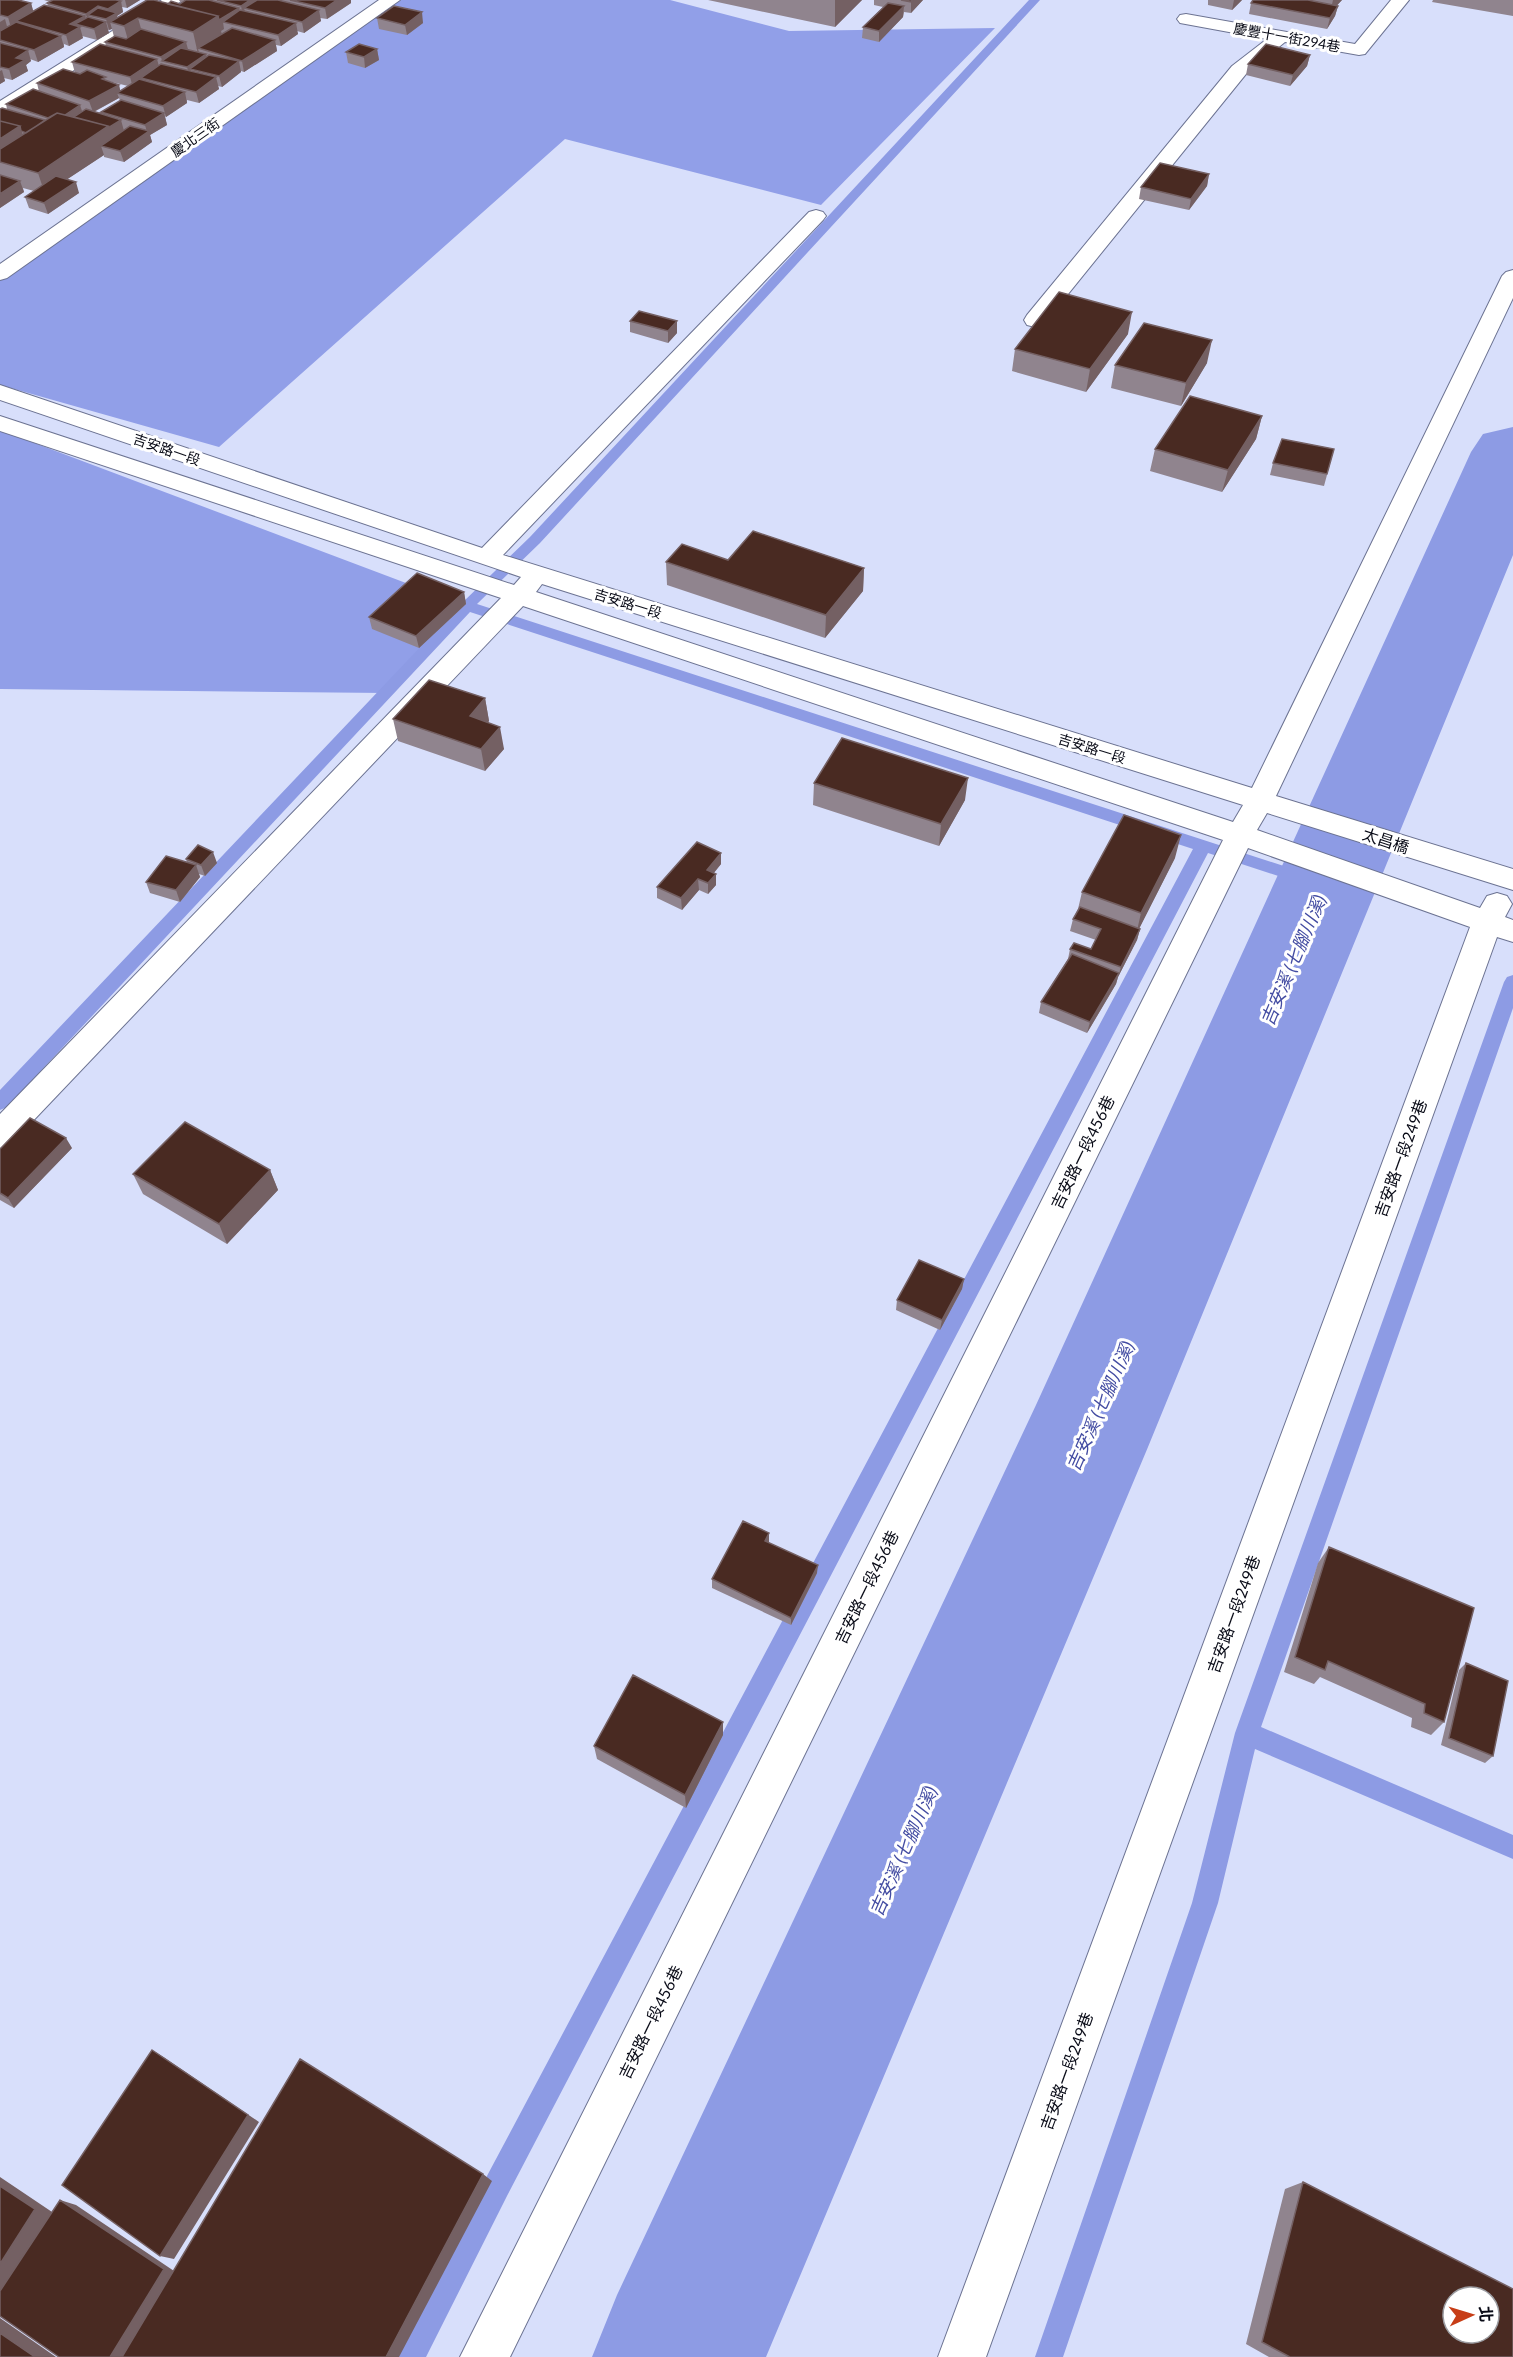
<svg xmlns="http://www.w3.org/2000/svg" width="1513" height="2357" font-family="Lato,'Noto Sans TC',sans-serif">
<rect width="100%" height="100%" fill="#d8dffb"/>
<path fill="#919fe8" d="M401,0H670L789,31L995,28L821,205L565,139L219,447L0,385V275Z
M0,430L467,606L386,693L0,689Z"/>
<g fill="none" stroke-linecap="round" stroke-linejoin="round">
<path fill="#8d9be4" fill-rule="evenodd" d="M1029,0H1040L540,543L477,604L1330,881L1333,885L1330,889L1324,891L1208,853L508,2194L426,2357H397L488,2174L1193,849L470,612L7,1107L0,1110V1090L462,603L530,537Z
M1513,975V1008L1261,1727L1513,1835V1859L1255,1749L1218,1903L1063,2357H1035L1192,1903L1235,1733L1504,982L1507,977Z"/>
<path fill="#8d9be4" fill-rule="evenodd" d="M1513,427V555L1148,1447L766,2357H592L617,2295L1036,1405L1471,452L1483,434Z"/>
<g stroke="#6c7392" stroke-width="2">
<path id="minor" d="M162,0H183L7,113L0,115V101Z
M379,0H400L7,278L0,280V264Z
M1391,0H1409L1365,54L1359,55L1285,42L1246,74L1043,325L1035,327L1027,325L1024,320L1027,315L1232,66L1267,39L1180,23L1177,19L1180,15L1186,14L1355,44Z
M816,210L823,212L826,216L823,220L503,555L1252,788L1502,276L1506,272L1513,270V298L1276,796L1513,869V890L1267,813L1257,830L1480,908L1487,896L1497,893L1507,896L1512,904L1505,917L1513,920V942L1497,937L986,2357H938L1470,927L1248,848L510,2357H460L1223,840L523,606L11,1144L0,1148V1114L501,598L0,431V416L514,585L521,577L0,400V385L482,548L809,212ZM542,584L1243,805L1233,822L536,592Z"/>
</g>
<use href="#minor" fill="#fff" fill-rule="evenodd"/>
</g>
<path fill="#90848e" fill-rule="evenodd" d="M0,0L31,3L33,11L48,6L47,3L50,2L44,0H140L127,8L122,7L123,12L117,16L118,18L168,4H180L181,3L179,0H351V3L327,19L320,18L321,21L304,33L297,31L298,34L281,46L276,45L277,51L244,72L241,71V72L222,87L218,86L219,89L199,103L187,100V103L166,117L165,116L167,125L150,135L152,142L124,162L104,157V155L67,179L79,193L48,214L29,208L25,197L34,191L23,188L24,192L0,208V109H7L6,104L39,92L37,83L75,73L72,62L106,46L105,42L114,37L112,29L108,30L109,33L97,40L82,36L83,38L69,46L64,44V47L38,62L30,59L31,61L26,65L28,71L12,80L4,78L5,81L0,84ZM108,81L128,86L120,91L119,85ZM119,98L120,101L101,112L102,114L94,112Z
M708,0H862L835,27Z
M874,0H923L911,13L904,12L903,17L879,42L862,38L863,27L883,7L874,5Z
M1208,0H1242L1232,10L1208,5Z
M1253,0H1342L1337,5L1338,6L1335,16L1327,29L1249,14L1251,3Z
M1433,0H1513V16L1432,2Z
M377,18L423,23L407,35L379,29Z
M377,49L379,60L365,68L348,63L346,52Z
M1310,55L1307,66L1290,86L1246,75L1248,64Z
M1209,174L1207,186L1189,210L1139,199L1141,187Z
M630,321L677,333L668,343L630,332Z
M1128,334L1086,392L1012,371L1015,349Z
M1207,363L1181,406L1111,388L1115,365Z
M1262,416L1256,439L1222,492L1150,471L1155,449Z
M1334,449L1324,486L1270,475L1273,463Z
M728,560L864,568L863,591L825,638L667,585L666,562Z
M464,592L466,604L419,648L372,629L369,617Z
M485,698L489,721L488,722L504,749L485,771L398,741L393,719Z
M814,783L965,800L939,846L813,805Z
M721,853V864L714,873L716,885L708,894L699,890L682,910L657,898V887Z
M1175,858L1139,928L1140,929L1137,940L1118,977L1116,984L1087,1033L1039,1013L1041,1002L1068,959L1070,949H1091L1096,940L1070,931L1073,919L1078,909L1082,892Z
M186,859L217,863L205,876L199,874L200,877L180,902L150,893L146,882L187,863Z
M72,1148L14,1208L0,1200V1149Z
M270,1170L278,1190L227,1244L143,1194L133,1174Z
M964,1279L962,1289L940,1330L896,1310L897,1300Z
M769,1542L768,1543L817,1573L791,1625L712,1588V1579Z
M1329,1547L1444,1722L1431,1735L1411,1727L1412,1718L1320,1677L1314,1684L1284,1672L1318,1563Z
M1466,1663L1493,1756L1485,1763L1441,1745L1459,1670Z
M723,1735L686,1808L597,1759L594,1746Z
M1303,2182L1513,2357H1269L1246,2344L1285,2189Z"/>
<path fill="#746063" d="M125,0H140L127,8Z
M250,0H265L244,8L246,15L243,17L241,6Z
M337,0H351V3L327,19L325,8Z
M835,0H862L835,27Z
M913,0H923L911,13V2Z
M1234,0H1242L1232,10Z
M1333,0H1342L1330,13Z
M121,1L123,12L117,16L120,24L110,22L112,29L109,30L106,19L110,17L108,9Z
M31,3L34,14L16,21L17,24L11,28L8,17Z
M98,6L101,17L88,15L90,24L89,25L86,14Z
M904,6L903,17L879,42V31Z
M1338,6L1335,16L1327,29L1330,18Z
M239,8L241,18L223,22L224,29L221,31L223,38L198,48L199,53L198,54L193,32L218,16Z
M319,10L321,21L304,33L302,22Z
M422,12L423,23L407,35L405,25Z
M85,16L88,27L75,24L77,29L80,27L83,38L69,46L66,35L70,24Z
M138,18L144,39L130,47L124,26Z
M5,19L8,30L0,35V22Z
M106,22L109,33L97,40L94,29Z
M296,23L298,34L281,46L278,35Z
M61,36L64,47L38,62L34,50Z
M275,40L277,51L244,72L242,61Z
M186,42L189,53L162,61L161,57Z
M377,49L379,60L365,68L364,57Z
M28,50L31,61L26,65L28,71L12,80L9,69L16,58Z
M206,54L209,65L190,69L192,77L190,78L187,67Z
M1310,55L1307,66L1290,86L1293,75Z
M157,59L160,70L141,78L142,82L133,88L130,77Z
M239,61L241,72L222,87L219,76Z
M2,70L5,81L0,84V71Z
M216,77L219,89L199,103L196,92Z
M119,85L121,94L117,93L119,98L93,112L89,101Z
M185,92L187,103L166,117L163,106Z
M80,105L84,117L54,120Z
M164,113L167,125L150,135L152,142L124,162L120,151L147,132L145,125Z
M121,120L124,131L101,146L104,155L45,194L38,173L108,126Z
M20,126L27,148L0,162V139Z
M1209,174L1207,186L1189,210L1191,199Z
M20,181L24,192L0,208V194Z
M76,182L79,193L48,214L44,203Z
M1132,312L1128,334L1086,392L1090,369Z
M677,321V333L668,343V331Z
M1212,340L1207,363L1181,406L1186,383Z
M1262,416L1256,439L1222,492L1228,470Z
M864,568L863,591L825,638L826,615Z
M464,592L466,604L419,648L416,636Z
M485,698L489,721L474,739L470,716Z
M500,727L504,749L485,771L481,749Z
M968,778L965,800L939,846L941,824Z
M1181,835L1175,858L1136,935L1141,913Z
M213,852L217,863L205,876L201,865Z
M721,853V864L707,881V870Z
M196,865L200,877L180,902L176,890Z
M716,874V885L708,894V883Z
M698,879L699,890L682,910L681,898Z
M1140,929L1137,940L1118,977L1116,984L1087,1033L1090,1022L1119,974L1121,967Z
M66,1138L72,1148L14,1208L8,1198Z
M270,1170L278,1190L227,1244L219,1224Z
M964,1279L962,1289L940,1330L942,1320Z
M769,1533V1542L764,1550L765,1541Z
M818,1565L817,1573L791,1625V1618Z
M723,1722V1735L686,1808L685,1795Z
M152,2050L165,2058L259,2122L174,2259L160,2256Z
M483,2174L492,2181L399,2357H386Z
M0,2177L58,2216L0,2307Z
M60,2200L76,2205L177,2273L126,2357H110Z
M0,2318L56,2357H35L0,2333Z"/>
<path fill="#492a22" stroke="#746063" stroke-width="1.5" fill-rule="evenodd" d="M0,0H18L31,3L8,17L0,15Z
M53,0H116L121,1L108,9L98,6L86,14L47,3Z
M147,0H154L218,16L193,32L138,18L124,26L110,22Z
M186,0H209L239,8L219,20L218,16L168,4L171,1L180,4Z
M217,0H250L241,6Z
M257,0H278L319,10L302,22L244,8Z
M290,0H337L325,8Z
M901,0H913L911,2Z
M1253,0H1308L1338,6L1330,18L1251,3Z
M888,3L904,6L879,31L863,27Z
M44,5L85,16L70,24L80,27L66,35L16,21Z
M394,6L422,12L405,25L377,18Z
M98,8L117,13L106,19L88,15Z
M240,10L296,23L278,35L223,22Z
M88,17L106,22L94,29L75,24Z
M16,22L61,36L34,50L0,40V31Z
M232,28L275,40L242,61L198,48Z
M141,29L186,42L161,57L105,42L115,36L126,39Z
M0,43L28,50L16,58L25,60L9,69L0,67Z
M100,44L157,59L130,77L72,62Z
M359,44L377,49L364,57L346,52Z
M1266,44L1310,55L1293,75L1248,64Z
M181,48L206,54L187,67L162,61Z
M209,55L239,61L219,76L190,69Z
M161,64L216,77L196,92L141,78Z
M63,69L80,74L87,70L106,77L102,79L119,85L89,101L37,83Z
M139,79L185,92L163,106L117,93Z
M33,89L80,105L65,115L57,113L48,118L6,104Z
M121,100L164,113L145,125L101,112Z
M2,108L45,120L26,133L21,131L20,126L0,121V109Z
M86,109L121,120L108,128V126L74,117Z
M57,113L108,126L38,173L0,162V149Z
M0,121L20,126L0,139Z
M130,126L149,131L120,151L101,146Z
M1160,163L1209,174L1191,199L1141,187Z
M0,175L20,181L0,194Z
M56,176L76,182L44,203L25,197Z
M1059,292L1132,312L1090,369L1015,349Z
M639,311L677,321L668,331L630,321Z
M1144,323L1212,340L1186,383L1115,365Z
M1190,396L1262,416L1228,470L1155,449Z
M1282,439L1334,449L1327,474L1273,463Z
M753,531L864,568L826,615L666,562L682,544L728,560Z
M417,573L464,592L416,636L369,617Z
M429,680L485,698L470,716L500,727L481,749L393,719Z
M842,738L968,778L941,824L814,783Z
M1124,815L1181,835L1141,913L1082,892Z
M697,842L721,853L707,870L716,874L708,883L698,879L681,898L657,887Z
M198,845L213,852L201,865L186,859Z
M166,856L196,865L176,890L146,882Z
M1080,907L1140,929L1121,967L1070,949L1074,943L1091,949L1101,929L1073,919Z
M1072,954L1119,973L1090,1022L1041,1002Z
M30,1118L66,1138L8,1198L0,1193V1149Z
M185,1122L270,1170L219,1224L133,1174Z
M919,1260L964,1279L942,1320L897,1300Z
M743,1521L769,1533L765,1541L818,1565L791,1618L712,1579Z
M1329,1547L1474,1608L1444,1722L1424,1713L1425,1704L1328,1661L1325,1670L1295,1657Z
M1466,1663L1508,1681L1493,1756L1449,1738Z
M633,1675L723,1722L685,1795L594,1746Z
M152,2050L248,2115L160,2256L62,2185Z
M300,2059L483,2174L386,2357H122Z
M1303,2182L1513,2289V2357H1290L1262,2342ZM1453,2297H1489V2333H1453Z
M0,2186L35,2209L0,2264Z
M60,2200L164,2269L110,2357H59L0,2316V2291Z
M0,2333L35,2357H0Z"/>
<g text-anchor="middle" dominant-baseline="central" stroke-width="6" stroke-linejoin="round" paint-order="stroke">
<g font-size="14" fill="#080a16" stroke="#fff">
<text transform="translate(1287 37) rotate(10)">慶豐十一街294巷</text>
<text transform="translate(195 137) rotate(-35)">慶北三街</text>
<text transform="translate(167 449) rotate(19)">吉安路一段</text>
<text transform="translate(628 603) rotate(17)">吉安路一段</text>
<text transform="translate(1092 748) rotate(17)">吉安路一段</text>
</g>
<g font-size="16" fill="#080a16" stroke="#fff">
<text transform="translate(1386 840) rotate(18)">太昌橋</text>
<text transform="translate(1082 1152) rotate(-64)">吉安路一段456巷</text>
<text transform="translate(1400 1158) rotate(-70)">吉安路一段249巷</text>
<text transform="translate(866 1587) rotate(-64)">吉安路一段456巷</text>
<text transform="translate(1233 1614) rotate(-70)">吉安路一段249巷</text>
<text transform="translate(650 2022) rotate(-64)">吉安路一段456巷</text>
<text transform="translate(1066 2071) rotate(-70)">吉安路一段249巷</text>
</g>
<g font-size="18" font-style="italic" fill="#434ca2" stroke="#fff">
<text transform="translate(1293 960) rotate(-67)">吉安溪 (七腳川溪)</text>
<text transform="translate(1100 1406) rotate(-66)">吉安溪 (七腳川溪)</text>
<text transform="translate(903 1851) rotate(-66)">吉安溪 (七腳川溪)</text>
</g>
</g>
<g transform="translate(1471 2315) rotate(86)"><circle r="28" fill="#ffffff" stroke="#9c9da2" stroke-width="1.5"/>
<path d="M0-4.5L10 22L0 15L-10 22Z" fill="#c73e17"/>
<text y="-9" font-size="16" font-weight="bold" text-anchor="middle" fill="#080a16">北</text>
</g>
</svg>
